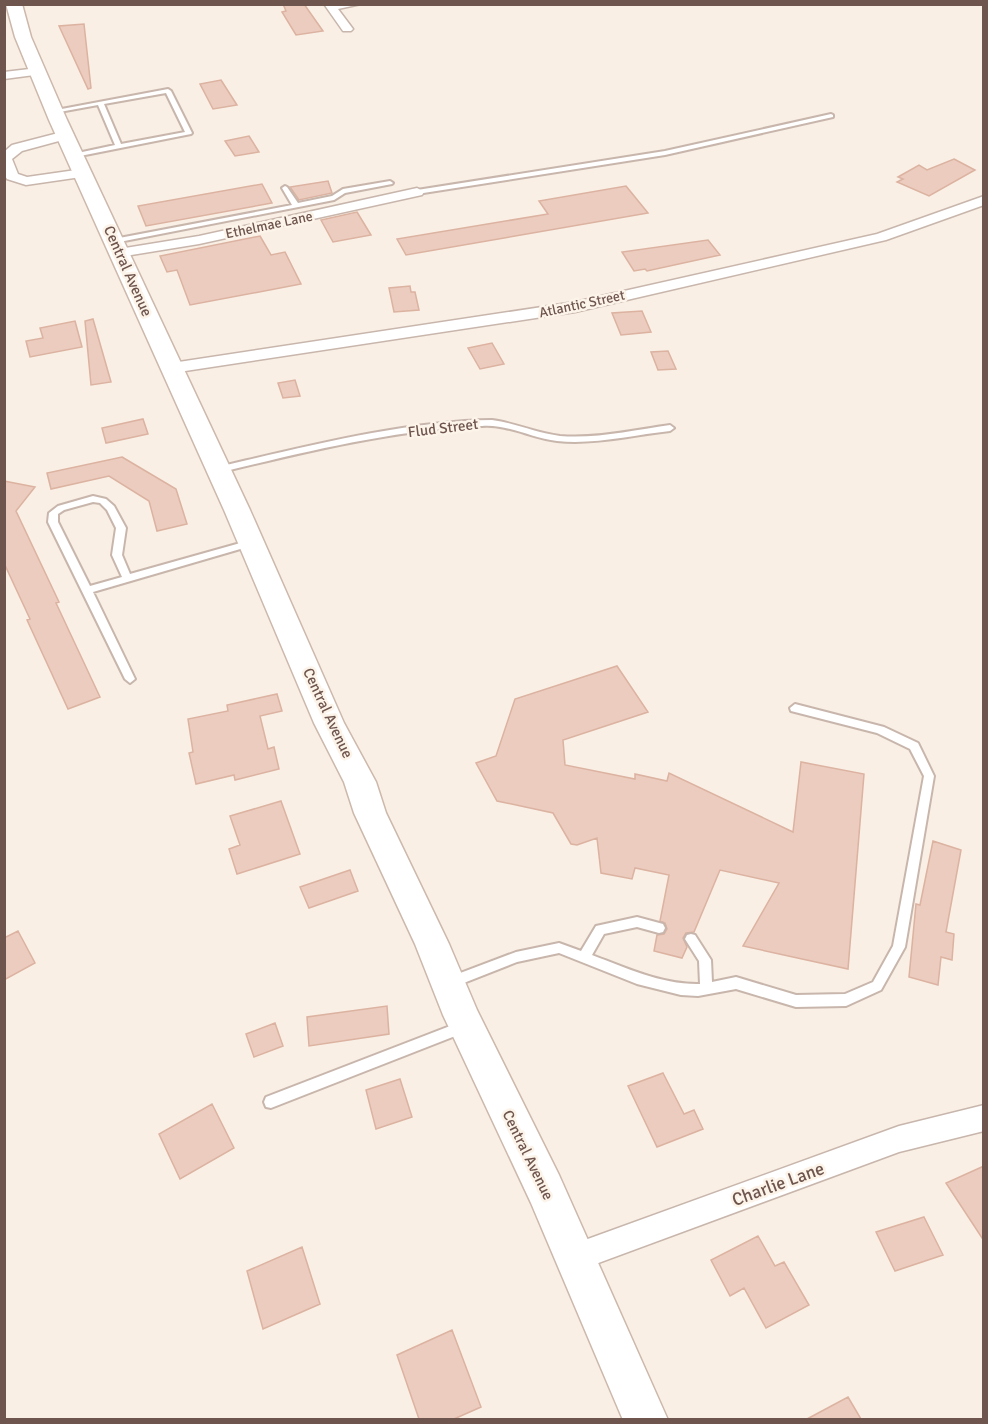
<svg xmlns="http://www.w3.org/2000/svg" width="988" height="1424" font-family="Signika,sans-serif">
<rect width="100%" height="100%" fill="#f9efe4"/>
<path fill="#ebccbf" stroke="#dcb2a1" stroke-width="1.5" d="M283,4H304L323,31L296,35L282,12L286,11Z
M84,24L91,88L88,89L59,26Z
M221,80L237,105L213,109L200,84Z
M249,136L259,152L235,156L225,141Z
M954,159L975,170L929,196L897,182L903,179L898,177L919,165L927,170Z
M328,181L332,193L299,200L290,187Z
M262,184L272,203L146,226L138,206Z
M626,186L648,213L406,255L397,239L548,214L539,201Z
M357,212L371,235L333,242L321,220Z
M260,236L271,255L285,252L301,284L190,305L177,270L167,272L160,256Z
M708,240L720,255L647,271L645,269L634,271L622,252Z
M410,286L411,292H415L419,310L394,312L389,288Z
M642,311L651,332L621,335L612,313Z
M93,319L111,382L91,385L85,321Z
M75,321L82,347L30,357L26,341L43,338L40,328Z
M492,343L504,364L480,369L468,348Z
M668,351L676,369L658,370L651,352Z
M295,380L300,396L283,398L278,383Z
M143,419L148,434L106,443L102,428Z
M122,457L176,489L187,524L157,531L149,501L109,476L51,489L47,473Z
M4,481L35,487L16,511L59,602L56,603L100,697L68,709L27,620L30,619L4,563Z
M617,666L648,712L563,740L565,765L635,779V774L667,781L669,773L793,832L801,762L864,774L848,969L743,946L779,883L720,870L694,932L686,933L683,938L687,947L682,958L654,951L657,935L664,934L667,929L665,923L660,921L669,875L635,868L632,879L601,873L597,838L577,845L571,844L553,813L497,801L476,763L496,756L515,699Z
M277,694L282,711L260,716L268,749L274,747L279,769L235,780L234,775L196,784L189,753L193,752L188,719L228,711L227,705Z
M281,801L300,854L237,874L229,849L240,845L230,816Z
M933,841L961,850L946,932L954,934L952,960L941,957L938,985L909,977L916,904L920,905Z
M350,870L358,891L309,908L300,887Z
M18,931L35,963L4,980V938Z
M387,1006L389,1034L309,1046L307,1017Z
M275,1023L283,1046L254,1057L246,1034Z
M663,1073L684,1114L694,1110L703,1129L657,1147L628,1086Z
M400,1079L412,1117L376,1129L366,1090Z
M212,1104L234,1148L180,1179L159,1134Z
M984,1166V1241L946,1183Z
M924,1217L943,1255L895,1271L876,1232Z
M758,1236L775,1266L784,1262L809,1305L766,1328L744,1288L730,1296L711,1260Z
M302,1247L320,1304L263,1329L247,1271Z
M452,1330L481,1407L454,1419H419L397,1355Z
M848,1397L861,1419H807Z"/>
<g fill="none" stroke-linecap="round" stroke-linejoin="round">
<g stroke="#c8b6ac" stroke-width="4">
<path id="lane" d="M168,89L171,91L192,133L191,134L75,157L73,156V154L115,145L98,105L54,113L51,111ZM166,93L185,132L121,144L104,104Z
M831,114L833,115V117L665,155L417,194L414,192L417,190L665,151Z
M390,181L393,183L392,184L345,193L334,200L114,243L110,241L114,239L292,205L282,188L285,186L287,187L298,203L332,196L343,189Z
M492,420C515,423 536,433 560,436C596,439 634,430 670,425L674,428L670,431C633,435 594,445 557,441C531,438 508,424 482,426C393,430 304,452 218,473L214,470L218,467C304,447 404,421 492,420Z
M93,496L106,499L114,506L126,528L122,555L130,574L251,540L256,543L254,545L93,592L135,679L130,683L125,679L48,522L49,513L58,506ZM93,502L100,503L107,510L116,528L112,555L122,577L90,586L58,522V514L64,510Z
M795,704L884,727L918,743L934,776L905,947L881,990L846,1006L796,1007L736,989L698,996L681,995L637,984L559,953L517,962L451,988L447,986L445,982L447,978L516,952L559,943L581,951L596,926L637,917L663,924L665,928L663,932L659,933L637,927L604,934L592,955C626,968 663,985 700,984L699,961L685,939L687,935L691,934L695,935L711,960L712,982L736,977L796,995L845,994L873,982L893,946L924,776L910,749L877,733L791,711L790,708Z
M463,1021L468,1023L469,1027L468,1031L271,1108L266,1107L264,1102L266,1097Z"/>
</g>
<g stroke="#c8b6ac" stroke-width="3">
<path id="street" d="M324,4H361L338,9L353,29L351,31H343Z
M38,68L44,72L42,74L4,79V72Z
M66,131L72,135L70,138L22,151L12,159L18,174L27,177L83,169L88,170V176L26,185L7,179L4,174V152L12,145Z
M417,188L424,192L422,195L199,244L119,257L112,253L119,249L199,236Z
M984,196V205L886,240L575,312L172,373L164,368L172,363L575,302L877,234Z
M984,1105V1131L899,1152L574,1272L564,1268L560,1258L564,1248L574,1244L899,1126Z"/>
</g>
<g stroke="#cdb8ac" stroke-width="3">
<path id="secondary" d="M6,4H22L31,37L67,120L250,510L344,723L376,782L386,813L449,944L477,1010L559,1175L668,1420H623L531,1203L443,1015L415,944L354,813L344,782L314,723L224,510L49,120L15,37Z"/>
</g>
<use href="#lane" fill="#fff" fill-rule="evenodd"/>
<use href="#street" fill="#fff" fill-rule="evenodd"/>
<use href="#secondary" fill="#fff" fill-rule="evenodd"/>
</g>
<g text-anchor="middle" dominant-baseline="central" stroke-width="5" stroke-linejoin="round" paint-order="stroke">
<g font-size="14" fill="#6e554d" stroke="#fcf3e9">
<text transform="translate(269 225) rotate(-12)">Ethelmae Lane</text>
<text transform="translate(582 304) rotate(-12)">Atlantic Street</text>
</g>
<g font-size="15" fill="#6e554d" stroke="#fcf3e9">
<text transform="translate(128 271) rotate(66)">Central Avenue</text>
<text transform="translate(443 428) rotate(-7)">Flud Street</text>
<text transform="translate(328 713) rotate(65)">Central Avenue</text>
<text transform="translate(528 1155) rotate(64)">Central Avenue</text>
</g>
<g font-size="18" fill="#6e554d" stroke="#fcf3e9">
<text transform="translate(778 1184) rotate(-20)">Charlie Lane</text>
</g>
</g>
<rect width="988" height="1424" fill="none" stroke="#6e554d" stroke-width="12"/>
</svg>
